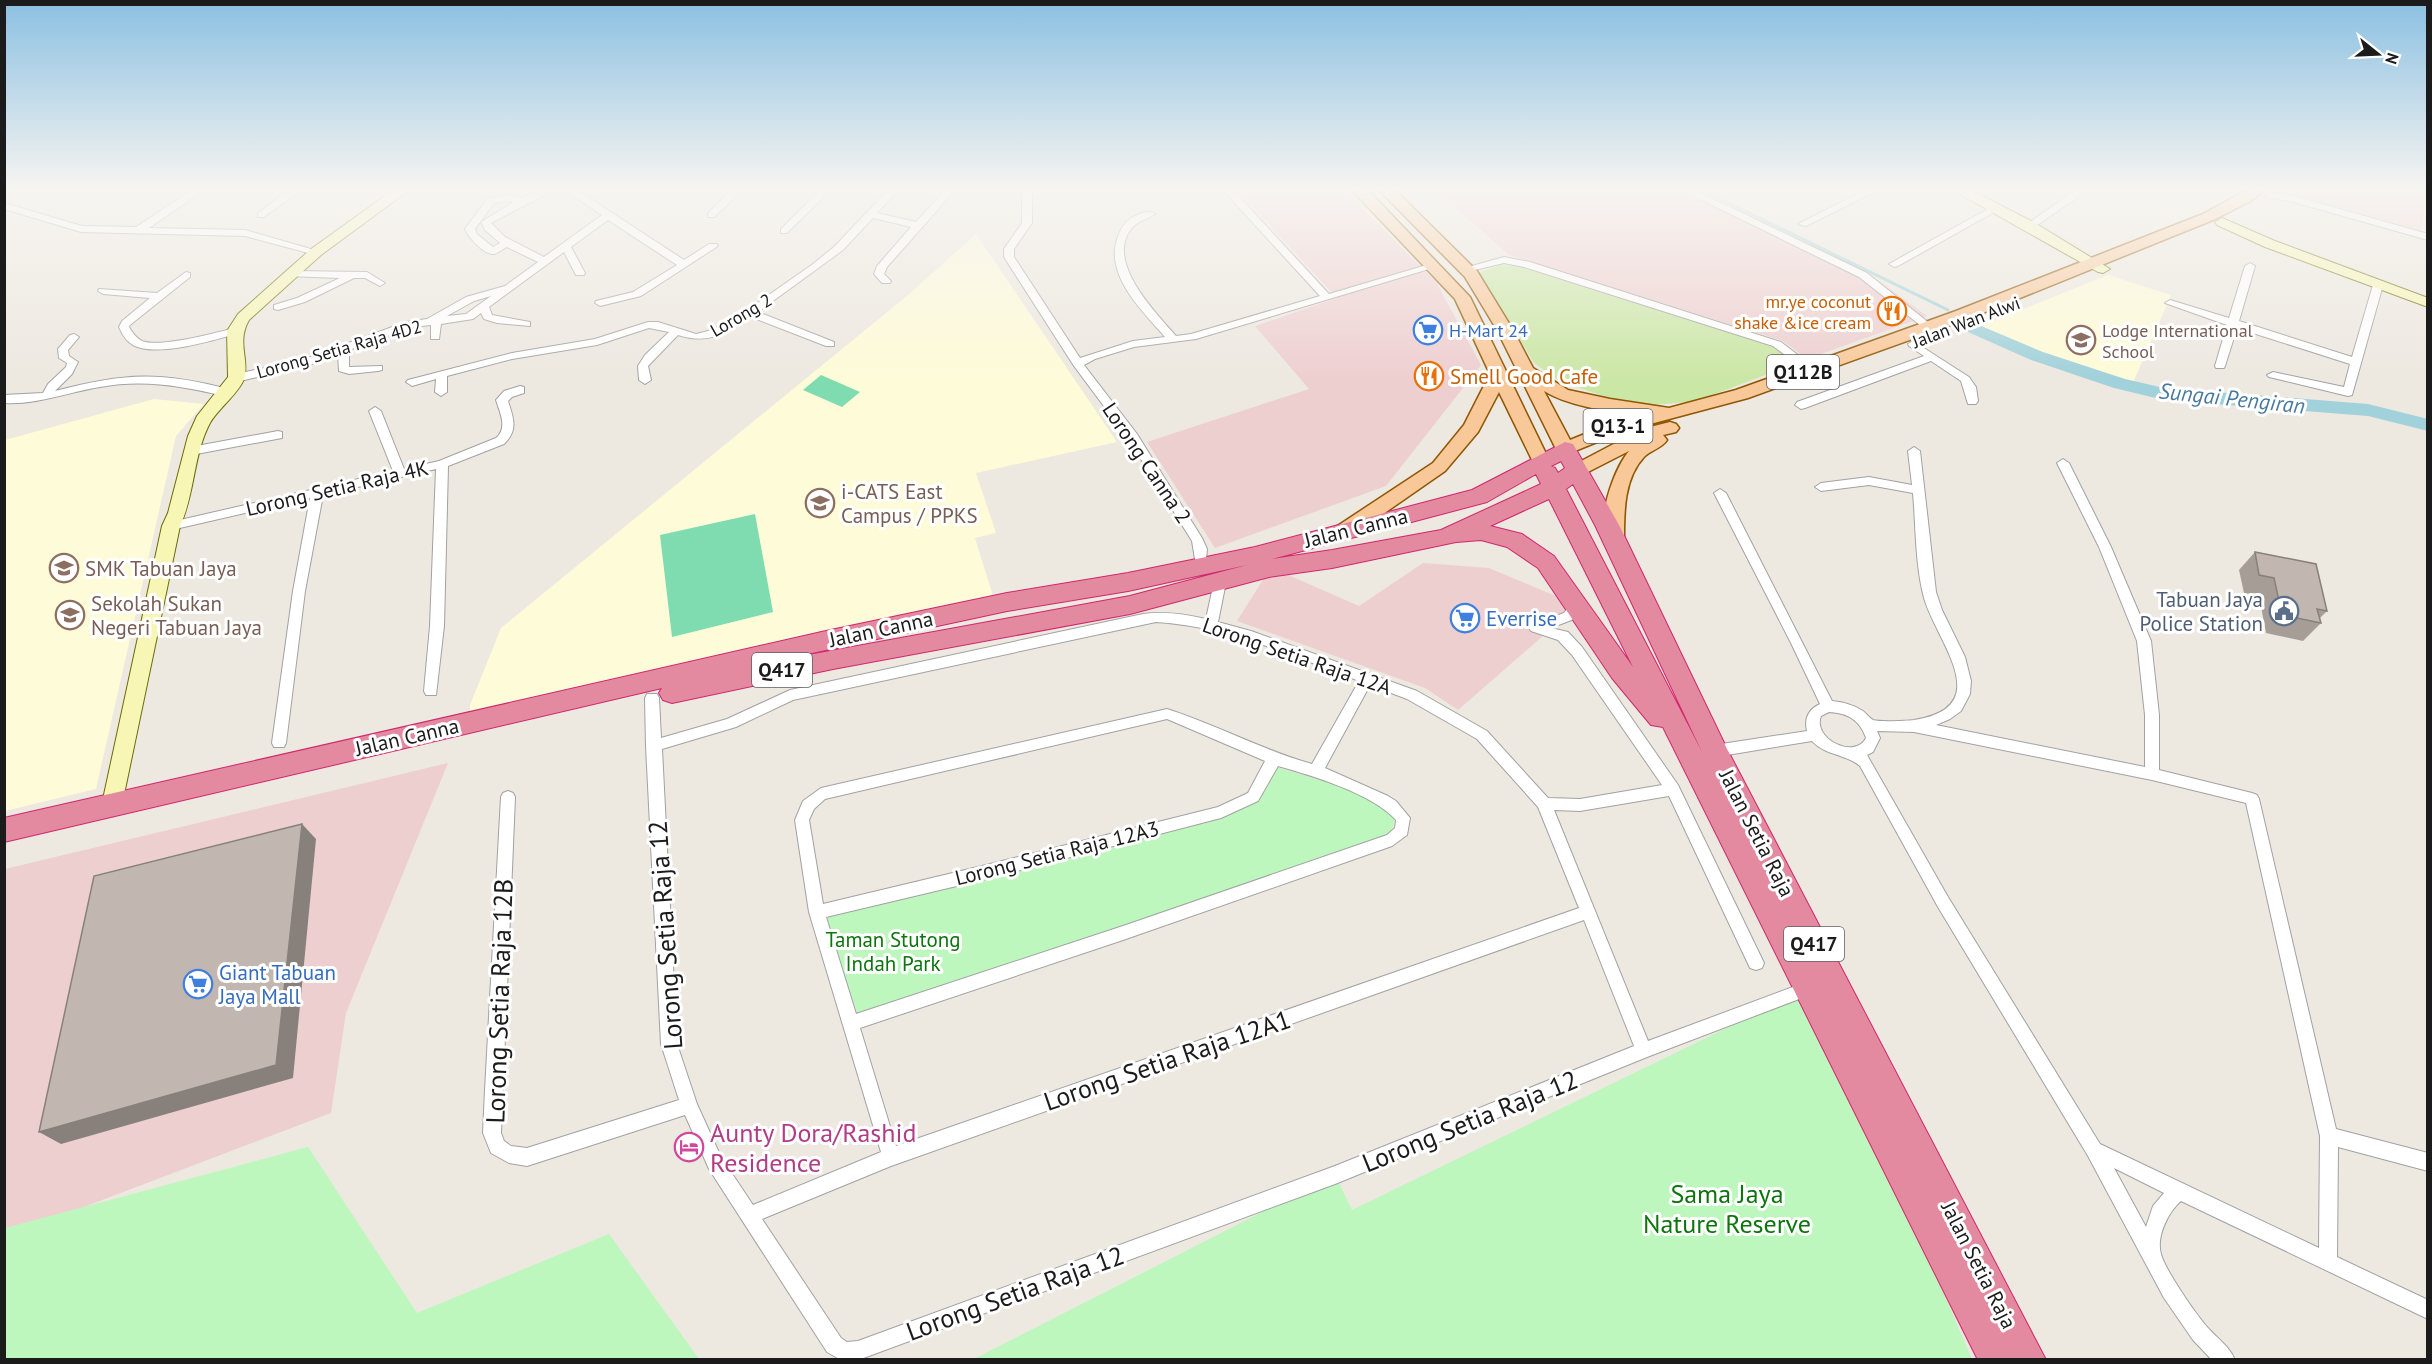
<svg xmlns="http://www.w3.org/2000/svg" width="2432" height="1364" font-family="'PT Sans',sans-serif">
<rect width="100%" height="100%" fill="#ede8e0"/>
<path fill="#eecfd0" d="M1235,188H1342L1436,282L1481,365L1386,486L1215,548L1147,442L1309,389L1255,326L1337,298Z
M1433,188H1688L1864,270L1927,316L1807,359L1783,341L1509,255Z
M2292,188H2427V200L2420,230L2286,192Z
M1423,563L1489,568L1558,597L1575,608L1458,710L1425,688L1237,621L1264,578L1286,574L1359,606Z
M448,763L346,1013L331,1113L5,1237V869Z"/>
<path fill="#fefbd8" d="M976,234L1117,442L976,473L996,533L975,538L994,599L470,717V705L501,628L908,295Z
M2108,275L2171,295L2133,383L2041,354L1981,326Z
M154,399L204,404L176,436L96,789L5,811V440Z"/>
<path fill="#cbe7a6" d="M1499,265L1521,266L1771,346L1783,351L1797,363L1696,401L1655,405L1614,400L1558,380L1534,363L1479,273Z"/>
<path fill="#bdf7bd" d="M1276,767C1316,779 1361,789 1394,815V825L1388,835L972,979L857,1013L825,918L1195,820L1253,798Z
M1809,988L1836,1043L1972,1359L972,1360L1335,1175L1352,1210Z
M308,1147L417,1313L609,1234L699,1359H5V1228Z"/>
<path fill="#7fdbb0" d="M821,375L860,392L842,407L803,390Z
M755,514L773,612L672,637L660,535Z"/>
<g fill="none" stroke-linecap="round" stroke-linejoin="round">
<path stroke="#a1d1da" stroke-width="3" d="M1698,188L1948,310"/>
<path fill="#a1d1da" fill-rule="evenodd" d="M1974,323L2043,352L2125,379L2164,388L2368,404L2428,419V431L2368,416L2164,400L2114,388L2031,360L1968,332L1965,328L1968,324Z"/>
<g stroke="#a2a2a2" stroke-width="2">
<path id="street" d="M195,188H207L149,228L245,230L321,252L316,255L245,236L81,232L4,209V203L82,226L136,227Z
M292,188H304L264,217H258V213Z
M544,188H558L491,223L505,237L544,257L602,215L562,188H574L684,260L709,244H717L718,246L641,296L600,306L595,303L596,301L633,292L677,265L608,220L571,247L585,273L584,275H576L564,252L489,307L492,315L530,322V326L497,323L484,319L481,313L473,319L441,324L439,339H431V325L412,327L349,350V367L382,366V370L378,371L349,374L339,371L338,354L309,365L236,382L230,378L236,374L302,360L406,322L427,319L466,297L505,286L538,262L507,247C503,249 498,253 494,254C484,255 468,237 465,229L488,198L508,195L522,198ZM508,201L514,202L481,222L485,230L500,243L493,247L477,234L475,229L494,203ZM491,296L466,314L447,316L474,301Z
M734,188H745L714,217H708V213Z
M822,188H833L787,233H781V229Z
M890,188H900L877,213L916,222L947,188H957L887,267L884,274L891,281L890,283H882L874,274L877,266L911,227L873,218L843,250L758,312L834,342V346H826L751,317C724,333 710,345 678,335L648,366L651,380L645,384L639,380L638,366L645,355L669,332L649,328L597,345L512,359L447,376V392L441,396L435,392L436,379L412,386L406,382L408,380L512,353L595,339L648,322H658L696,334L712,330L746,311L813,264L835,246Z
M1022,188H1032V223L1014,249V257L1080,358L1133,341L1165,337C1143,312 1105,276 1117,239C1120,230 1124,222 1133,217C1140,213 1149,209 1155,214C1148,219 1138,221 1132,228C1104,261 1156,313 1176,336L1191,334L1320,296L1221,188H1231L1329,294L1430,264H1438L1439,266L1196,339L1134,347L1095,359L1084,365L1137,434L1202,538L1207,549L1205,571H1197L1192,541L1129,440L1074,366L1004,257V249L1022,223Z
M1677,188H1690L1867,273L1934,327L1933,329H1925L1859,277Z
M1869,188H1882L1806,226L1798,224Z
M2079,188H2091L2033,228H2027V224Z
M2270,192L2294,196L2428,234V240L2290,201L2267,197L2265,195Z
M1995,205L2000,208L1998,210L1898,266L1894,267L1889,264Z
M1504,257L1530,262L1781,342L1816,369L1811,372L1807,371L1773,346L1524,267L1504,263L1466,272L1461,269Z
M2250,263L2255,266L2239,321L2352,357L2373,285L2378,282L2382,283L2383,285L2352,395L2348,396L2269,377L2267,375L2273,372L2344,387L2350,364L2237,328L2225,366L2224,368H2216L2215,366L2227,325L2165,303L2170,300L2229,318L2245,266Z
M290,271L367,272L385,283L380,286L365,278H354L305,302L278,310L274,309V305L297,298L340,278L286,276L285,274Z
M186,272L190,273V277L130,325L129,327C132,332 136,338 142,341C161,348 214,333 235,328L239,329V333C214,340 157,358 133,345C126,341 122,334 119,327L122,321L150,298L103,294L98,291L99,289L157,293Z
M74,334L79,337L68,350L69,356L78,362L72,374L55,391C124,373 159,371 228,389L230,392L224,396C182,386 143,379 100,387C68,392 38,405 4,403V395L43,393L48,384L66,367L67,363L59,358L58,349L70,335Z
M1913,341L1969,377L1976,387L1978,401L1976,404H1968L1961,381L1931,361L1805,408L1801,409L1795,405L1797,402L1924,356L1909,346L1908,344Z
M520,386L524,387V393L512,397L508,401C513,417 519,430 504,444L448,466L444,626L436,695H426L424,691L430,626L436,469L323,495L305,591L286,743L284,747H274L272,743L293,591L310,498L171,530L165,526L167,523L393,471L369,411L375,407L381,411L404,469L439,461L496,438C508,428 500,413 496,400L504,391Z
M278,431L282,432V438L191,455L185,451L191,447Z
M1914,447L1920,451L1936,592L1942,610L1965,657L1971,681L1970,694L1961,711L1950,719L1936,725L2145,767V715L2137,641L2099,547L2057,463L2063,459L2069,463L2111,547L2151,641L2159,715V770L2252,793L2257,795L2259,799L2336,1129L2428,1153V1171L2338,1147L2337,1257L2428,1300V1319L2181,1201C2168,1212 2156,1237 2161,1254C2165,1270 2197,1316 2208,1328C2217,1338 2230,1347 2235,1360H2212L2193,1340L2164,1298L2088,1156L1938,907L1860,766C1846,754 1826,756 1812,741L1715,757L1710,755L1708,751L1710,747L1715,745L1807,731C1804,718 1809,709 1820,704L1791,643L1714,493L1720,489L1726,493L1832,701C1843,702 1854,705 1863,711C1866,713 1869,718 1873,720C1880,722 1906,721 1914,720C1998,707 1936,641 1924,598C1915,564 1916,527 1913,493L1869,485L1821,491L1815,487L1821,483L1869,477L1912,485L1908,451ZM1829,712C1848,713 1860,720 1866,738C1855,760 1812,739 1821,716ZM1877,731L1914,732L2152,780L2246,803L2320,1136L2319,1248L2100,1144L1948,897L1867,755L1873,752L1880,738ZM2114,1168L2164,1193L2153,1206L2146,1227Z
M1220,577L1226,582L1218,622L1251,631L1417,691L1487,731L1548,798L1580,799L1662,785L1572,655L1558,640L1531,631L1529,628L1531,625L1564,613L1571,603H1581L1582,606L1574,619L1551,628L1568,632L1582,647L1678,785L1764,963L1762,968L1756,970L1750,968L1669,796L1580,811L1554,810L1648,1041L1809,981L1815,983L1817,988L1815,993L1647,1057L1335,1184L858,1360H841L827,1352L709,1169L685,1115L527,1166L509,1163L491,1153L483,1133L485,1090L501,797L503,793L508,791L513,793L515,797L501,1133L504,1141L511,1146L527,1148L679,1100L661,1044L646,746L645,698L647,694H657L659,698L661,738L727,719L790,690L1143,614C1164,611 1185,614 1206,619L1214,582ZM1156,622C1227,626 1293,656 1359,681L1312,764C1262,750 1217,725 1167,709L821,788L803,801L795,820L809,912L881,1152L753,1205L721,1157L697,1104L677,1044L662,749L736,727L793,700ZM1370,685L1407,699L1477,739L1538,807L1579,908L896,1146L860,1028L1123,940L1392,846L1407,835L1410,818L1396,801L1388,796L1325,768ZM1167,719L1265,761L1248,793L1218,807L982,866L823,904L809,820L814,809L825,799ZM1278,766C1313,776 1371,793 1396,820L1395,828L1387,835L1123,926L856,1014L826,917L982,880L1221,818L1258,801ZM1584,920L1634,1046L1335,1166L858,1341L847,1342L841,1338L762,1219L891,1166Z"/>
</g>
<g stroke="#6a6d07" stroke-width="2">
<path id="secondary" d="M396,188H412L321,255L249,320C236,343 250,360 244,379C239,393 218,409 210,423C193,455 195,494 180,526L122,804L119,810L112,813L105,810L102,804L162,526L168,513L188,436L197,416L228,377L227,331L238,314L311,249Z
M1949,188H1967L2035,223L2110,269L2103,273L2098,272Z
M2222,218L2275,241L2428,298V307L2265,247L2217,225L2215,222Z"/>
</g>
<g stroke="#8f5603" stroke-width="3">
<path id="primary" d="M1350,188H1366L1470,297L1550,462L1547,466L1541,468L1535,466L1499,392L1478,432L1445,471L1350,537L1343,539L1336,537L1333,532L1336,527L1433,463L1464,425L1490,374L1455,299Z
M1377,188H1393L1477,271L1513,330L1533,368L1568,390L1610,399L1669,408L1736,390L1956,311L2203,214L2250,188H2267L2249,202L2213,220L1968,319L1748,398L1624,431L1565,455L1559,453L1556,449L1497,330L1465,277ZM1544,391C1572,408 1611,411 1643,415L1612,423L1570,440Z
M1670,422L1676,424L1679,428L1676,432L1663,435L1667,440C1662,448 1651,450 1644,457C1624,478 1624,512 1624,539L1621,544L1614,546L1607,544C1595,522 1614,469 1629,451L1582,475L1576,477L1570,475L1567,471L1570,467L1642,429Z"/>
</g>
<g stroke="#d1276e" stroke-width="2">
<path id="highway" d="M1565,442L1573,444L1619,525L1727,749L2046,1360H1978L1663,727L1651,725L1612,678L1538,568L1507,547L1481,540L1456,542L1332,568L1269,577L1130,614L833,669L672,703L663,700L659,693L662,688L4,842V818L826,631L1007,593L1128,573L1255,547L1472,490ZM1561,461L1565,468L1558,473L1555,468L1551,466ZM1536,474L1541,484L1441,530L1332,550L1272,559L1487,502ZM1573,484L1595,525L1702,752L1566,489ZM1549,499L1633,667L1554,556L1522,534L1490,526ZM1247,565L1130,596L770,662L1007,611L1128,591Z"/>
</g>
<use href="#street" fill="#fff" fill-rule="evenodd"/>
<use href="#secondary" fill="#f7f6b4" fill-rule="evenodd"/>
<use href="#primary" fill="#f9c899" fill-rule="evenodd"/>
<use href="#highway" fill="#e389a0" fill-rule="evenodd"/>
</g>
<path fill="#a69d97" d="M2255,552L2327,611L2319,619L2321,623L2303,641L2266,633L2259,596L2244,593L2239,570Z"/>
<path fill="#87807b" d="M302,824L316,839L293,1078L61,1144L39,1132Z"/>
<path fill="#c1b7b0" stroke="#87807b" stroke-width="1.5" d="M2255,552L2316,564L2327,611L2317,609L2321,623L2282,615L2274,578L2259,575Z
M302,824L276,1065L39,1132L94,876Z"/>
<linearGradient id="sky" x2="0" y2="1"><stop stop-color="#8bc0e2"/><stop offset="0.5" stop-color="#f7f5f1"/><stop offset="1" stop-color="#f7f5f1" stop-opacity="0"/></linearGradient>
<rect width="2432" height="379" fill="url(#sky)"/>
<defs>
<g id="restaurant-ring" transform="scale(1.5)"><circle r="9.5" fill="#fff" stroke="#e8710a" stroke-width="1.5"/><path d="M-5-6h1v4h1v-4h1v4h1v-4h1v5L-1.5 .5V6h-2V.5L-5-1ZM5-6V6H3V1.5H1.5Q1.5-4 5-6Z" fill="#e8710a"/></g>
<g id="supermarket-ring" transform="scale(1.5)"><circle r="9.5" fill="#fff" stroke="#3f7fe0" stroke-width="1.5"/><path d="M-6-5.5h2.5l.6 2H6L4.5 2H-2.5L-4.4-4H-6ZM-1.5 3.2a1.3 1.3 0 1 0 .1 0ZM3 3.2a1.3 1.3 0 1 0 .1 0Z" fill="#3f7fe0"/></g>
<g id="school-ring" transform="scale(1.5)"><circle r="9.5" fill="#fff" stroke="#8d6e63" stroke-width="1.5"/><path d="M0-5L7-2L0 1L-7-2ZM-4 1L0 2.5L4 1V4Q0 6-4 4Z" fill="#8d6e63"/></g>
<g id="university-ring" transform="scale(1.5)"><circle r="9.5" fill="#fff" stroke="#8d6e63" stroke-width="1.5"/><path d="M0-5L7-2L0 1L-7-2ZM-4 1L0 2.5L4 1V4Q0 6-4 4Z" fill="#8d6e63"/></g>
<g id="civic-ring" transform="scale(1.5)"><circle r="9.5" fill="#fff" stroke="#5c6f8a" stroke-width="1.5"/><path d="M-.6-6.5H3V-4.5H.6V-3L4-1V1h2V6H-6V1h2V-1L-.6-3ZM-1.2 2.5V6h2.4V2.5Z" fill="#5c6f8a"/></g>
<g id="hotel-ring" transform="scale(1.5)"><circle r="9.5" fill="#fff" stroke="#d1479c" stroke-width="1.5"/><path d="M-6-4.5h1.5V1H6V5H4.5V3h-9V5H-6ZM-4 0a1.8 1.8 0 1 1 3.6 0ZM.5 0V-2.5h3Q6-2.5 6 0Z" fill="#d1479c"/></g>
</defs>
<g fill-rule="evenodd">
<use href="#restaurant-ring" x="1892" y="311"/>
<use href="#supermarket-ring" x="1428" y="330"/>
<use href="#school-ring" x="2081" y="340"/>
<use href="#restaurant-ring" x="1429" y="376"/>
<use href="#university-ring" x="820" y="503"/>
<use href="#school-ring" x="64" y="568"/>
<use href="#civic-ring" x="2284" y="611"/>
<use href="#school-ring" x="70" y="615"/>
<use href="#supermarket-ring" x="1465" y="618"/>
<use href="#supermarket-ring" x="198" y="984"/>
<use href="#hotel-ring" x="689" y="1147"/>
</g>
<g text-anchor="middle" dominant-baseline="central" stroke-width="6" stroke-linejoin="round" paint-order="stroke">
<g font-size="18" fill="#c56008" stroke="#fff" text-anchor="end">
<text x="1871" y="301">mr.ye coconut<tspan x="1871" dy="21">shake &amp;ice cream</tspan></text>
</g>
<g font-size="18" fill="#1b1b1b" stroke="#fff">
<text transform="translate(741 315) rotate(-30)">Lorong 2</text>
<text transform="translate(1966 322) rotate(-21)">Jalan Wan Alwi</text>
<text transform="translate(339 349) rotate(-16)">Lorong Setia Raja 4D2</text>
</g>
<g font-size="18" fill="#366cbe" stroke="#fff" text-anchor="start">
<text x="1449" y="330">H-Mart 24</text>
</g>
<g font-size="18" fill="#785e54" stroke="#fff" text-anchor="start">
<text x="2102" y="330">Lodge International<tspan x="2102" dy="21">School</tspan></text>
</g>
<g fill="#fff" stroke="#5f5f5f" stroke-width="1.5">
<rect x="1767" y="355" width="72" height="34" rx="4.5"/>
<rect x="1583.5" y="409" width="69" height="34" rx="4.5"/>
<rect x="752" y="653" width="60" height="34" rx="4.5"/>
<rect x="1784" y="927" width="60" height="34" rx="4.5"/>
</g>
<g font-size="20" font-weight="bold" fill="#1b1b1b">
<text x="1803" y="372">Q112B</text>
<text x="1618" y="426">Q13-1</text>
<text x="782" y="670">Q417</text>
<text x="1814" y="944">Q417</text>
</g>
<g font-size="21" fill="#c56008" stroke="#fff" text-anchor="start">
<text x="1450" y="376">Smell Good Cafe</text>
</g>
<g font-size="21" fill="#1b1b1b" stroke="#fff">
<text transform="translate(1147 463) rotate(56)">Lorong Canna 2</text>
<text transform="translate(337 488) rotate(-13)">Lorong Setia Raja 4K</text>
<text transform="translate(1356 528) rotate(-14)">Jalan Canna</text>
<text transform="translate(881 629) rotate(-12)">Jalan Canna</text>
<text transform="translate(1297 656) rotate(19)">Lorong Setia Raja 12A</text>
<text transform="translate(407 737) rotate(-13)">Jalan Canna</text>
<text transform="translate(1757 833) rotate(63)">Jalan Setia Raja</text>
<text transform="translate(1057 853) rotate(-14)">Lorong Setia Raja 12A3</text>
<text transform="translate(1979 1265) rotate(63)">Jalan Setia Raja</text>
</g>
<g font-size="21" fill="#785e54" stroke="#fff" text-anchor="start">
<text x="841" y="491">i-CATS East<tspan x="841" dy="24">Campus / PPKS</tspan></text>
<text x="85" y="568">SMK Tabuan Jaya</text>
<text x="91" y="603">Sekolah Sukan<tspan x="91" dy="24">Negeri Tabuan Jaya</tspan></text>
</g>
<g font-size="21" fill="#4e5e75" stroke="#fff" text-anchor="end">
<text x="2263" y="599">Tabuan Jaya<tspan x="2263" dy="24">Police Station</tspan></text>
</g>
<g font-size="21" fill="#366cbe" stroke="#fff" text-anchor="start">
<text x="1486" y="618">Everrise</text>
<text x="219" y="972">Giant Tabuan<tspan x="219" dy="24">Jaya Mall</tspan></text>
</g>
<g font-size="21" fill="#0d750e" stroke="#fff">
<text x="893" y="939">Taman Stutong<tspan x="893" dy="24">Indah Park</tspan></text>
</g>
<g font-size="22" font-style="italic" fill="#487aa0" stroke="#fff">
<text transform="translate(2232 398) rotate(6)">Sungai Pengiran</text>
</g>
<g font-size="26" fill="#1b1b1b" stroke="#fff">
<text transform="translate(665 935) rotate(-94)">Lorong Setia Raja 12</text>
<text transform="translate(499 1001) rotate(-88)">Lorong Setia Raja 12B</text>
<text transform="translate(1167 1060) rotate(-19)">Lorong Setia Raja 12A1</text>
<text transform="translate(1470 1121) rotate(-22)">Lorong Setia Raja 12</text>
<text transform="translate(1015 1293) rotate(-20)">Lorong Setia Raja 12</text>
</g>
<g font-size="26" fill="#b23c85" stroke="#fff" text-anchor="start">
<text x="710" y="1132">Aunty Dora/Rashid<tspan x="710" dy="30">Residence</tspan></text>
</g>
<g font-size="26" fill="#0d750e" stroke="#fff">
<text x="1727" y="1193">Sama Jaya<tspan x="1727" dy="30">Nature Reserve</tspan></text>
</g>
</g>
<rect width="2432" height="1364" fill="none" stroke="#1b1b1b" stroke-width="12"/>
<g transform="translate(2378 54) rotate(108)" stroke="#ffffff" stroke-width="4.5" paint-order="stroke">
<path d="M0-4.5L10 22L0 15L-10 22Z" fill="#1b1b1b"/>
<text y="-9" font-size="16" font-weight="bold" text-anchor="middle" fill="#1b1b1b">N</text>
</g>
</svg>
